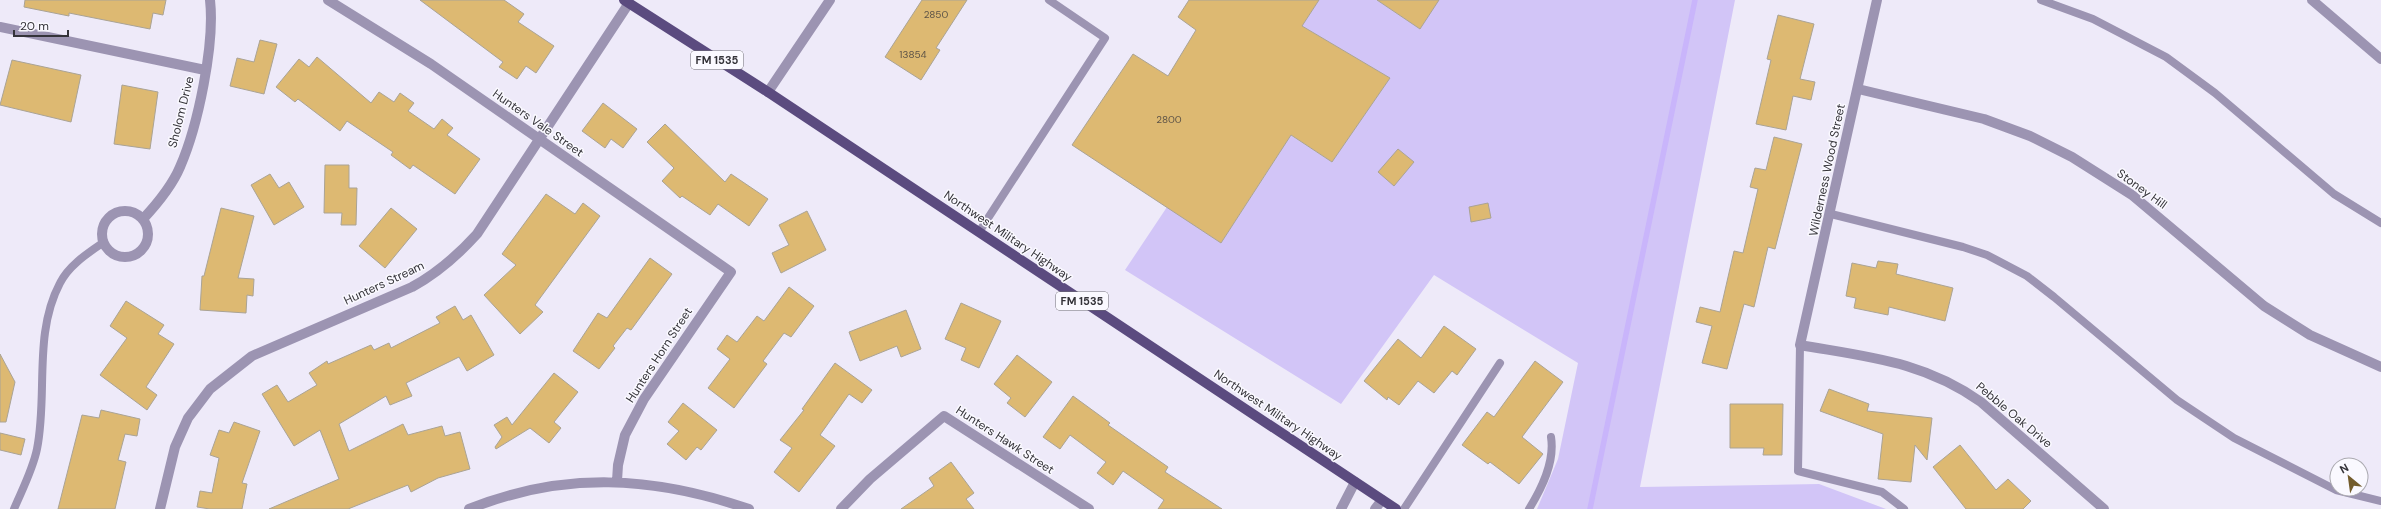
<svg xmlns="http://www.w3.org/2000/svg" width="2381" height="509" font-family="'DM Sans',sans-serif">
<rect width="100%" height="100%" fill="#eeeaf9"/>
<path fill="#d2c5f7" d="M1319,0H1377L1420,29L1438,0H1735L1640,487L1819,484L1886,509H1537L1558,459L1578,363L1434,275L1341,404L1125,270L1167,207L1221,243L1281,151L1253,111L1332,162L1390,78L1302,26Z"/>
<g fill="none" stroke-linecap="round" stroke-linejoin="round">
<path stroke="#c9b5fb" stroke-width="5.5" d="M1590,509L1695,0"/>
</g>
<path fill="#ddb972" stroke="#aaa395" d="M25,0H166L163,15L153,13L150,29L69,13V16L24,7Z
M420,0H504L524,14L518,22L554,46L536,73L526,66L517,79L499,67L503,62Z
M922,0H967L936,48L940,50L921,80L885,57Z
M1189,0H1319L1302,26L1390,78L1332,162L1291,135L1221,243L1072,145L1133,54L1168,76L1196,30L1178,17Z
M1377,0H1439L1420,29Z
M1778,15L1814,24L1800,79L1815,82L1811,100L1793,96L1786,130L1756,124L1771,60L1767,59Z
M260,40L277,44L264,94L230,86L237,58L254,62Z
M317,57L371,103L379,92L394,102L400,93L414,103L408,111L434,129L442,119L453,128L447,135L480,159L455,194L413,165L410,169L391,155L393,152L347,121L340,131L298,99L295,102L276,87L299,59L309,67Z
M12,60L81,75L71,122L0,105Z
M122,85L158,92L150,149L114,144Z
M603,103L637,129L623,148L611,139L605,148L582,131Z
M665,124L725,182L731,174L768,199L749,226L718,204L710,215L682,196L680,198L662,181L674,168L647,142Z
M1774,137L1802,144L1775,249L1768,247L1754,307L1744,304L1727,369L1702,363L1712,326L1696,322L1700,307L1720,312L1734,251L1743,253L1758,189L1750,187L1755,168L1766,170Z
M1398,149L1414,162L1394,186L1378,172Z
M325,165H349V188H357L356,225H341L342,213H324Z
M270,174L279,188L289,182L304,207L274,225L251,185Z
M546,194L575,214L583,203L600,216L535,305L543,312L520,334L484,295L516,265L502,254Z
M1488,203L1491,218L1471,222L1469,207Z
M221,208L254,216L238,278L254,279L253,296L247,295L246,313L200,310L202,276H204Z
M391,208L417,229L385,268L359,246Z
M807,211L826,250L781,273L772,253L789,245L779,225Z
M650,258L672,274L631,330L627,328L613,346L615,348L599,369L573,351L598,313L607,318Z
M1878,261L1898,264L1896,274L1953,288L1945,321L1889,307L1888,315L1854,308L1856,298L1846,296L1852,263L1876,268Z
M789,287L814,306L791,337L784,333L763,361L767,364L734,408L708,388L730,359L717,349L727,335L737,342L757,316L764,321Z
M126,301L164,325L158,334L174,344L146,387L157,395L147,410L100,375L127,338L110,326Z
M961,303L1001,321L979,368L961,360L966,348L945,339Z
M455,306L463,320L471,315L494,355L467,371L459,357L406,383L412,396L390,405L386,396L339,424L349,451L403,424L408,435L442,426L445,436L460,432L470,469L438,478L411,492L408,485L348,509H269L339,479L320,430L294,446L262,394L277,385L288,402L317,385L309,373L327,361L328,364L371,345L374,350L389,343L391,348L440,323L436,317Z
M906,310L921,349L901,357L897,346L860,361L849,332Z
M1444,326L1476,349L1457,375L1452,371L1434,393L1418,381L1399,405L1388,397L1387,400L1364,381L1398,339L1421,358Z
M0,354L15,382L6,422H0Z
M1017,355L1052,382L1025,417L1007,403L1011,398L994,384Z
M1535,361L1563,382L1522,437L1543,454L1519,484L1490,462L1488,464L1462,445L1487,412L1494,417Z
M835,363L872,390L862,403L849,394L820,435L835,446L799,492L774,472L792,448L780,440L804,410L802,409Z
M554,373L578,392L554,422L561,428L549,443L530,428L496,449L495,447L502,437L494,425L507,417L512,425Z
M1829,389L1869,404L1867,411L1932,418L1927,460L1915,445L1911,482L1878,479L1883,434L1820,411Z
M1073,396L1110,423L1108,425L1168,467L1165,472L1222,509H1158L1164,500L1123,471L1113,485L1097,473L1106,462L1070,435L1060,449L1043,437Z
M683,403L717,430L701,450L697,447L686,460L667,444L679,431L668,422Z
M1730,404H1783L1782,455H1763L1764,448H1730Z
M101,410L140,419L137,436L125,434L118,460L126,462L115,509H58L82,415L99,418Z
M234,422L260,431L242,483L247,484L242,509H210L197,507L200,491L212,493L219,458L210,455L219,430L229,433Z
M0,433L25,439L21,455L0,450Z
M1960,445L1996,490L2008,479L2031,501L2023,509H1966L1933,467Z
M951,462L974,493L966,499L974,509H901L934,486L929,478Z"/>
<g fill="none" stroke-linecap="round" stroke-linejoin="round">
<path stroke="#9c94b2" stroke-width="8" d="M2041,0L2093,19L2166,57L2215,93L2334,194L2381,223
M1831,214L1963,247L1987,255L2027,276L2054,297L2177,400L2234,438L2336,490L2381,501
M979,232L1105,38L1049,0
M1800,345L1798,471L1882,492L1904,509
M14,509C22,490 33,469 37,449C48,395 33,334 60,283C69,265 88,253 104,242
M1404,509L1500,363
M1529,509C1542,488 1555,462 1551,437"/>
<path stroke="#9c94b2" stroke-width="10" d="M328,0L431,64L731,272L644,399L625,435L618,465L617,481
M1877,0L1800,345C1868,357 1923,361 1981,402L2104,509
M2312,0L2381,59
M0,27L205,70
M1858,89L1984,119L2030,136L2072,157L2132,195L2264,306L2310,335L2381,367
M768,92L830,0
M102 234a23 23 0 1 1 46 0a23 23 0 1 1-46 0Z
M143,219C157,204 172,186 180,167C198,126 215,44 210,0
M160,509L175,447L188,418L210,389L252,356L412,287C438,273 457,256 477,234L629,3
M469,509C564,471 653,476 749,509
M841,509L870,479L944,416L1089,509
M1341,509L1355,482
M1375,509L1382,500"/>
<path stroke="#5b4b7f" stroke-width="10" d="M624,0L768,92L1396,509"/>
</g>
<g text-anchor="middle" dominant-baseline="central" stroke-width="3" stroke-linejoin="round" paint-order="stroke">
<g font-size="10" fill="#5e5447">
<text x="936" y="14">2850</text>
<text x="913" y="54">13854</text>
<text x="1169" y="119">2800</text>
</g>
<g fill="#faf9ff" stroke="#6f6e74" stroke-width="1">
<rect x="691" y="51" width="52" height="18" rx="3"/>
<rect x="1056" y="292" width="52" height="18" rx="3"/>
</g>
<g font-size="11" font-weight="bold" fill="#343339">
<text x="717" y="60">FM 1535</text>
<text x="1082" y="301">FM 1535</text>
</g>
<g font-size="12" fill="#343339" stroke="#faf9ff">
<text transform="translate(181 112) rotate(-76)">Sholom Drive</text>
<text transform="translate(538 123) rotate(35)">Hunters Vale Street</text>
<text transform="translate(1827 170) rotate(-78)">Wilderness Wood Street</text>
<text transform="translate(2142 189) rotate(36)">Stoney Hill</text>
<text transform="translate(1008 236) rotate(34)">Northwest Military Highway</text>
<text transform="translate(384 283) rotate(-25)">Hunters Stream</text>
<text transform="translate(659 355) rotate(-57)">Hunters Horn Street</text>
<text transform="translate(1278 415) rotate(34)">Northwest Military Highway</text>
<text transform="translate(2014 415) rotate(40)">Pebble Oak Drive</text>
<text transform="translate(1005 440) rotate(33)">Hunters Hawk Street</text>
</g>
</g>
<g transform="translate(2349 477) rotate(331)"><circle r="19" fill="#faf9ff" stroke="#abaab0"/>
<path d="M0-3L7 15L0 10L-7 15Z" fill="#735c2c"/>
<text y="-6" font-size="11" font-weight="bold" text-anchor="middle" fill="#343339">N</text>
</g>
<path d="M14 30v6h54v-6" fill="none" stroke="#343339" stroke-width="2"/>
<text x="20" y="30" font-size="12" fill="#343339" stroke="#faf9ff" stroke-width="3" paint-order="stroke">20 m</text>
</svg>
